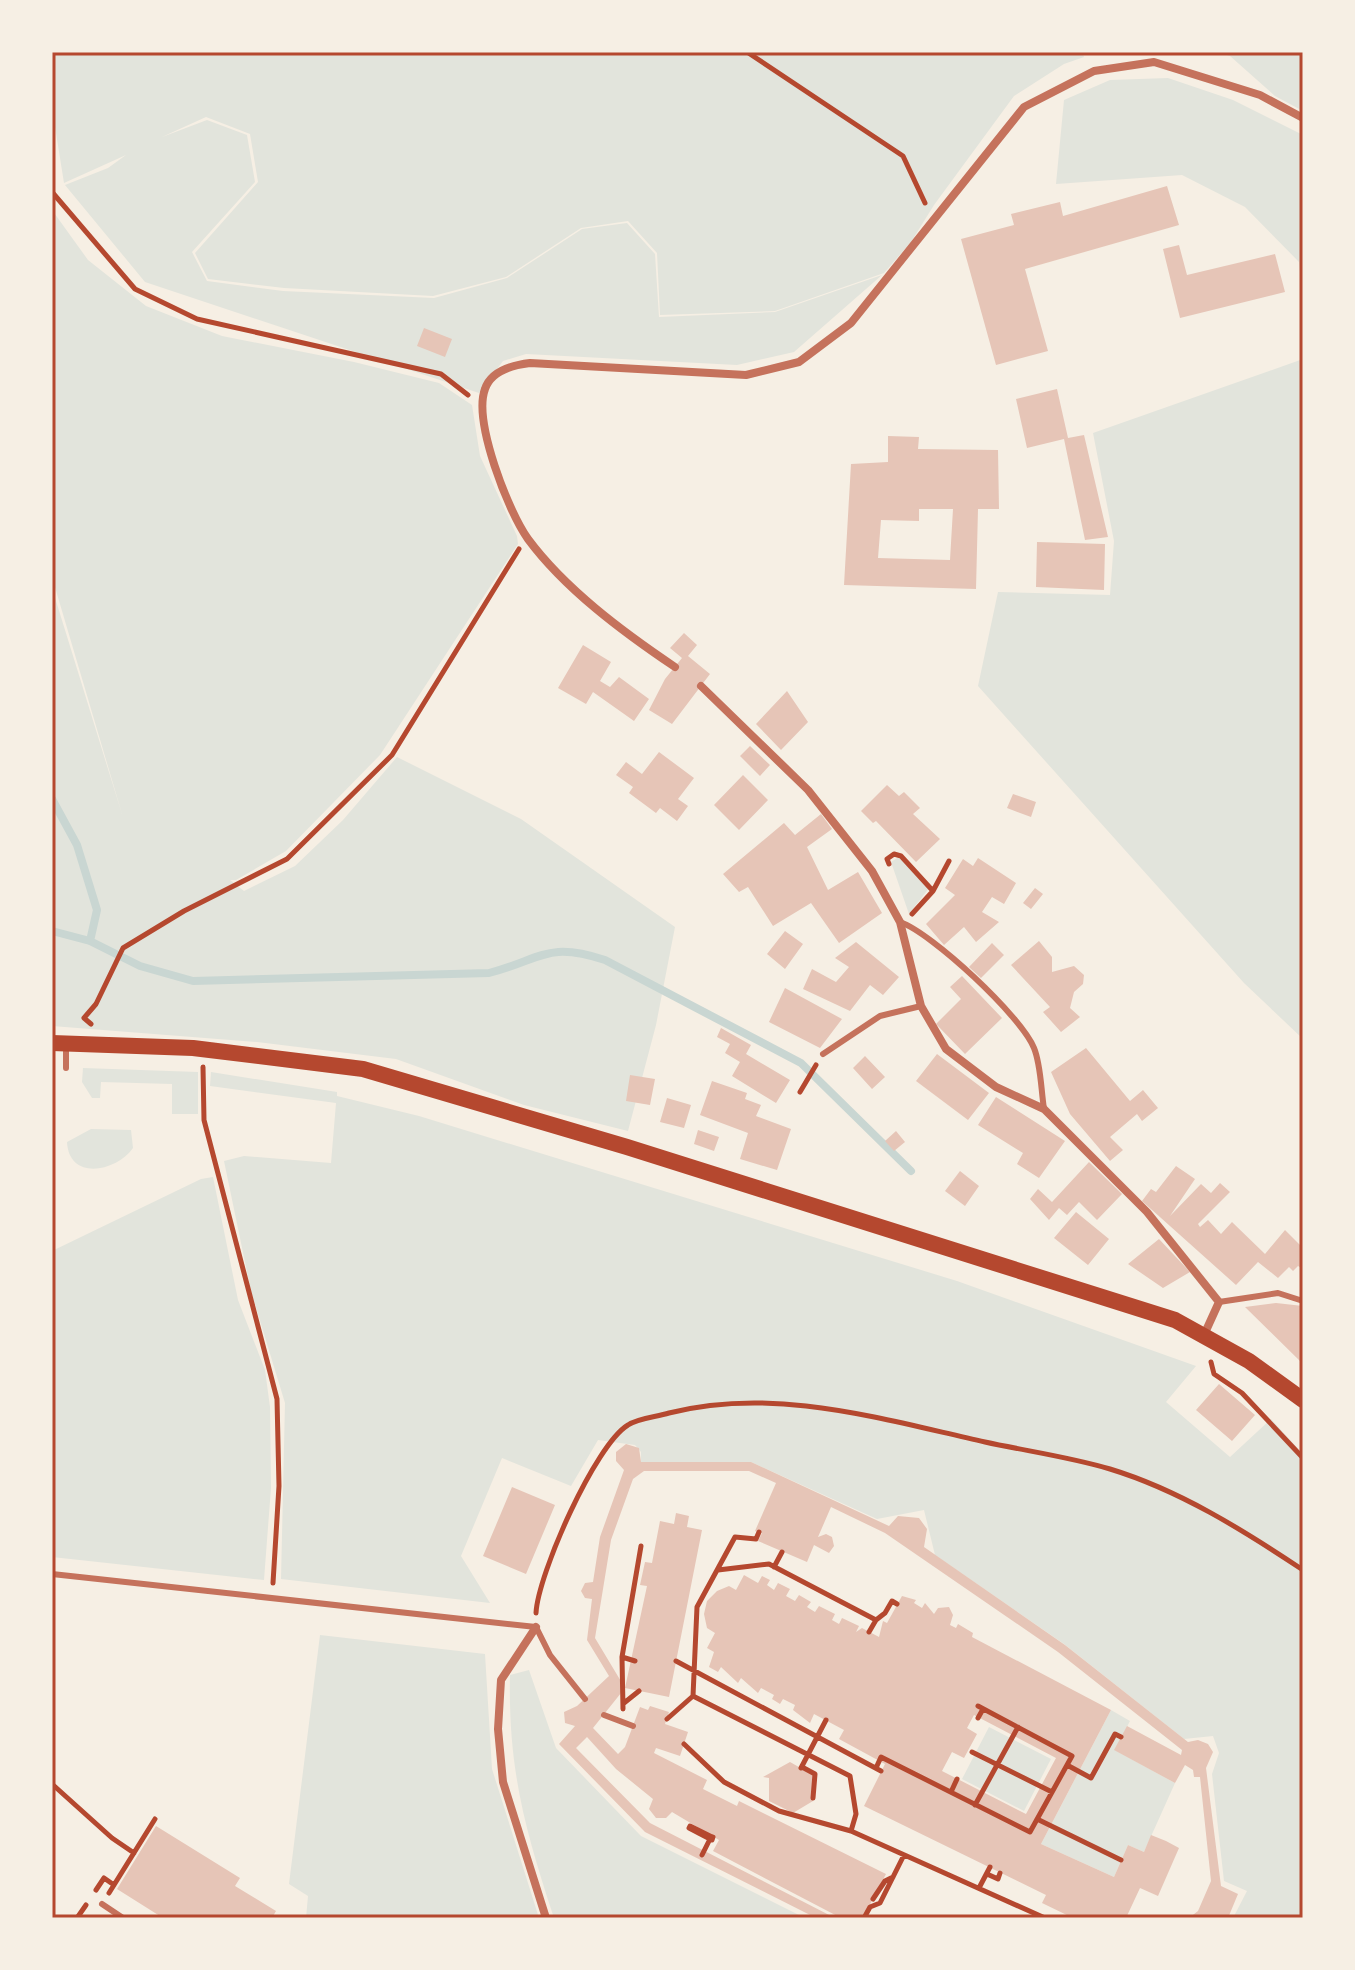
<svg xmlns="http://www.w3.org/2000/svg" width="1355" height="1970" font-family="'Archivo Narrow',sans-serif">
<rect width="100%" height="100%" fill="#f6efe4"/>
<path fill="#e2e4dc" d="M52,52H1082L1084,57L1064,64L1014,96L934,205L911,242L884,273L775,311L660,315L657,253L628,221L581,228L506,277L433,296L284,288L208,279L195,253L258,182L250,134L206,117L162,137L207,120L247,135L255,182L192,252L207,281L283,291L434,298L507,278L582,229L627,223L655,254L659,317L775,312L882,275L794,352L737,365L526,354L503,361L479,393L145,282L65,185L108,168L126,155L64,183L52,108Z
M1217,52H1303V111L1275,96L1230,56Z
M1168,78L1233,100L1303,135V300L1299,262L1245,207L1182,175L1056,184L1064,100L1110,80Z
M52,210L88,260L146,306L222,336L354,362L439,383L472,405L480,456L517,536L518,544L380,755L286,851L236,880H230L244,891L295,866L343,820L397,757L521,819L675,927L656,1025L628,1131L524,1105L396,1059L257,1042L52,1026V588L122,814L52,577Z
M1303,359V1039L1244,983L978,686L998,592L1110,595L1114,541L1093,433Z
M899,857L929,888L909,914L891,862Z
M83,1068L198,1072V1114H172V1084L101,1082L100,1098H92L82,1082Z
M211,1072L337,1092V1096L419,1116L957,1281L1196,1366L1166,1402L1230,1457L1271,1419L1303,1454V1918H1233L1247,1891L1224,1881L1212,1774L1219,1753L1213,1736L1184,1739L1064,1644L935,1555L924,1510L877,1519L751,1462H641V1452L635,1445L598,1440L571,1486L502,1458L461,1556L490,1603L281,1579L285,1403L251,1291L224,1161L244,1156L331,1163L336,1103L210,1086Z
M91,1129L131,1130L133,1148C116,1172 69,1181 67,1142Z
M213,1177L238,1300L265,1370L270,1407L271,1488L264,1580L52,1557V1251L201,1179Z
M320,1635L485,1654L492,1769L539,1918H306L308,1896L289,1884Z
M529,1670L556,1748L641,1836L805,1918H554C525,1830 508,1769 510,1675Z
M1111,1710L1130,1721L1115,1750L1175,1783L1144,1852L1128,1845L1114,1877L1041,1844Z
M989,1727L1051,1759L1024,1811L962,1779Z"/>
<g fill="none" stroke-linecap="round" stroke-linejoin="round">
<path stroke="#c9d6d2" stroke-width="8" d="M52,799L77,845L97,910L90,941
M52,931L90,941L140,966L193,981L489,973C542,959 547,941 605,960L801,1063L911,1171"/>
</g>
<path fill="#e6c5b7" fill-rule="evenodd" d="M1167,186L1179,225L1025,269L1048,351L996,365L961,239L1014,225L1011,214L1060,202L1063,216Z
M1179,245L1187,275L1275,254L1285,292L1180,318L1163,249Z
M424,328L452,339L445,357L417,346Z
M1057,389L1068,438L1084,435L1108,537L1085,540L1064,439L1027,448L1016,399Z
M888,436L919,437L918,449L998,450L999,509H978L976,589L844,585L851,464L888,462ZM919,509H953L950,560L878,558L881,520L919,521Z
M1037,542L1105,544L1104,590L1036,587Z
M684,633L697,645L688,656L710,674L672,724L649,710L665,679L682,658L670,648Z
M583,645L611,662L600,681L610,687L619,677L649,699L634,721L593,692L586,704L558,688Z
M787,691L808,722L781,750L756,724Z
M750,746L770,765L760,776L740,756Z
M659,752L694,778L678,799L688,806L677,821L660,808L656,813L629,793L633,787L616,775L626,762L642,774Z
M743,775L768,800L739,830L714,805Z
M887,785L899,796L904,792L920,808L913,814L940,839L916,862L876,821L873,823L861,811Z
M1013,794L1036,802L1031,817L1007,808Z
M821,814L832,829L807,847L828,890L858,872L882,913L839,943L811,903L773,926L748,887L739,892L723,874L784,823L795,835Z
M978,858L1016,883L1004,904L992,897L982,912L999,922L976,942L964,927L944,945L926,924L955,895L945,888L963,859L973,866Z
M1035,888L1043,894L1031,909L1023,903Z
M785,931L803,944L785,969L767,954Z
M1039,941L1052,957V972L1074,966L1084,975L1083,984L1074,992L1070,1008L1080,1017L1061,1032L1043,1012L1050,1007L1011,965Z
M856,942L899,977L883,995L870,985L850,1011L803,989L812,969L836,982L849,967L835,958Z
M992,943L1004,955L981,978L969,967Z
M962,976L1002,1018L965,1054L936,1024L961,999L950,987Z
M785,988L842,1019L820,1048L769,1022Z
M721,1028L751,1045L746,1054L790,1080L776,1103L732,1076L740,1062L725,1053L730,1044L717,1037Z
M1086,1048L1130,1101L1143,1090L1158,1108L1142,1121L1137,1114L1110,1137L1123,1150L1110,1161L1070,1114L1051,1072Z
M937,1054L989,1093L968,1120L916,1081Z
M865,1056L885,1077L872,1089L853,1068Z
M630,1075L655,1079L650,1105L626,1101Z
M712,1081L747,1093L745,1099L761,1105L756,1116L791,1129L777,1170L740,1159L748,1133L700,1115Z
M996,1097L1065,1141L1039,1178L1017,1164L1023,1153L978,1125Z
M667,1098L691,1105L684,1128L660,1122Z
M698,1130L719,1137L714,1151L694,1144Z
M896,1131L905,1142L894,1151L885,1141Z
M1089,1162L1122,1194L1097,1220L1079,1202L1067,1215L1059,1208L1049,1220L1030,1199L1038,1189L1052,1202Z
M1176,1166L1195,1179L1170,1216L1201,1184L1211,1193L1220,1183L1230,1192L1198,1224L1200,1227L1208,1220L1221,1234L1232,1222L1265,1254L1285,1230L1303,1248V1269L1298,1266L1293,1271L1289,1267L1278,1278L1258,1262L1236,1285L1142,1201L1151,1189L1156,1192Z
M960,1171L979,1186L965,1206L945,1191Z
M1076,1212L1109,1239L1088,1265L1054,1238Z
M1159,1239L1190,1272L1163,1288L1128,1264Z
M1276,1303L1303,1306V1364L1245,1307Z
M1219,1384L1255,1415L1232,1441L1196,1410Z
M626,1444L639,1448L641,1462H751L889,1526L898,1516L919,1518L927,1529L924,1547L1065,1645L1188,1742L1198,1740L1208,1744L1213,1752L1206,1768L1221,1886L1238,1894L1228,1918H1189L1198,1911L1211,1881L1200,1777H1194L1193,1770L1185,1765L1175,1783L1114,1750L1127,1726L1181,1755L1182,1750L1058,1652L885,1533L831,1507L818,1537L826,1534L832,1537L834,1546L829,1553L814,1545L807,1562L758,1541L762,1533L755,1531L776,1483L749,1471H644L633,1479L611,1540L595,1638L625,1688L593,1728L618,1754L625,1747L640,1707L648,1710L650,1706L669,1712L665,1724L688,1732L680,1756L656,1748L654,1753L707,1780L703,1789L737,1806L739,1801L886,1874L863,1918H841L713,1851L719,1840L672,1812L666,1818H656L649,1809L653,1799L616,1769L587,1737L576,1748L650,1823L835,1918H816L645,1832L559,1744L575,1726L565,1723L564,1712L577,1706L609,1676L587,1640L592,1599L585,1598L581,1591L585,1583L593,1582L600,1537L624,1470L616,1461V1452Z
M512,1487L555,1505L526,1574L483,1556Z
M676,1513L689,1516L687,1527L702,1530L669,1697L625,1688L647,1586L640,1585L645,1562L652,1563L660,1521L674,1524Z
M744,1575L758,1583L762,1576L770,1580L767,1585L774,1590L778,1583L790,1589L786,1596L795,1601L799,1595L811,1602L807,1607L815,1612L819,1606L835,1614L832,1620L839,1624L842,1618L859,1626L856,1632L862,1628L879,1637L883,1621L887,1623L902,1596L916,1600L914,1603L922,1608L925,1603L934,1614L938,1608L949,1607L953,1615L950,1625L956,1628L958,1624L973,1633L972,1637L1111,1710L1041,1844L1114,1877L1128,1845L1144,1852L1151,1835L1166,1841L1179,1848L1158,1896L1140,1888L1126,1918H1073L1042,1903L1046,1895L864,1806L885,1764L839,1739L844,1730L814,1714L810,1723L793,1710L795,1705L783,1699L780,1704L772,1699L774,1695L761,1688L758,1693L741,1678L738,1683L721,1667L718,1672L709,1667L714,1652L707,1648L715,1633L707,1628L704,1614L707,1601L717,1591L729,1586L736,1590ZM974,1715L1056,1758L1026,1814L942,1771L952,1752L964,1758L977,1734L967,1728Z
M790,1762L813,1775V1801L793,1813L769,1801V1778L763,1777Z
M156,1826L240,1878L235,1886L276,1911L272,1918H163L117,1889Z"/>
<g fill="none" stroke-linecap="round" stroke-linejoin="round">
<path stroke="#b5482f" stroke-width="5" d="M747,52L903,156L925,203
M52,192L135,289L197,319L441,374L468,395
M889,864L887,859L894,854L901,856L933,891L949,861
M912,914L933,891
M91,1024L84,1018L96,1004L123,948L184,911L287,859L392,755L519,549
M203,1067L204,1120L277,1399L279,1486L273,1583
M800,1092L816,1065
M1211,1362L1214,1374L1242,1393L1303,1458
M759,1532L756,1539L735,1537L697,1607L693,1696L850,1776L856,1814L851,1831
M774,1567L782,1552
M718,1570L769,1564L876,1620L869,1632
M536,1613C538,1574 595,1445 628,1425C638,1418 656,1417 669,1413C775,1386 881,1419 985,1442C1026,1451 1070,1457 1110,1469C1179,1490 1243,1530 1303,1570
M876,1620L885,1613L892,1601L897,1604
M622,1657L641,1546
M676,1661L881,1771
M624,1703L639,1691
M623,1709L622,1657L635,1661
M978,1718L983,1709
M667,1719L693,1696
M684,1744L724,1782L779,1811L851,1831L1045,1918
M972,1752L1052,1792
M1067,1765L1091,1778L1115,1734L1121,1737
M802,1767L815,1774L813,1798
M801,1768L826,1720
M876,1768L881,1757L1030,1832L1072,1756L978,1706
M52,1784L112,1838L134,1853
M951,1792L957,1779
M975,1805L1018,1727
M1037,1819L1121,1860
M702,1855L711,1837L690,1828L712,1837L690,1826L689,1828L712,1840L713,1837
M987,1874L998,1879L1000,1873
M979,1888L990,1867
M96,1890L104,1878L114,1885
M109,1893L155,1819
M873,1899L885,1881L893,1877
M77,1918L86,1905
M864,1918L870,1907L880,1903L904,1855"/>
<path stroke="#c5725c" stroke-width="6" d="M900,922C932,933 1021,1016 1034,1048C1041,1065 1041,1090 1044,1109
M823,1054L880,1016L921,1006
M66,1068V1047
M1219,1302L1278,1293L1303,1301
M52,1574L536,1627L550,1655L585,1699
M604,1715L633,1726
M102,1904L123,1918"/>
<path stroke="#c5725c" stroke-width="8" d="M675,667C623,632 565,589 528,539C508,511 473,421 485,389C491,371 513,365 530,363L746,375L799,362L851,323L1024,107L1094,71L1154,62L1260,95L1303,118
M701,686L808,790L872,871L900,922L921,1006L946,1049L996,1087L1044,1109L1147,1212L1219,1302L1204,1335
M536,1627L501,1680L498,1729L503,1782L546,1918"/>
<path stroke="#b5482f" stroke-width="16" d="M52,1043L193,1048L363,1069L627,1147L1175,1320L1249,1361L1303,1400"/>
</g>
<rect width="1355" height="1970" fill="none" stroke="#f6efe4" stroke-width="108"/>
<rect x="54" y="54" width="1247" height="1862" fill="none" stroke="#b5482f" stroke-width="3"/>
</svg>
